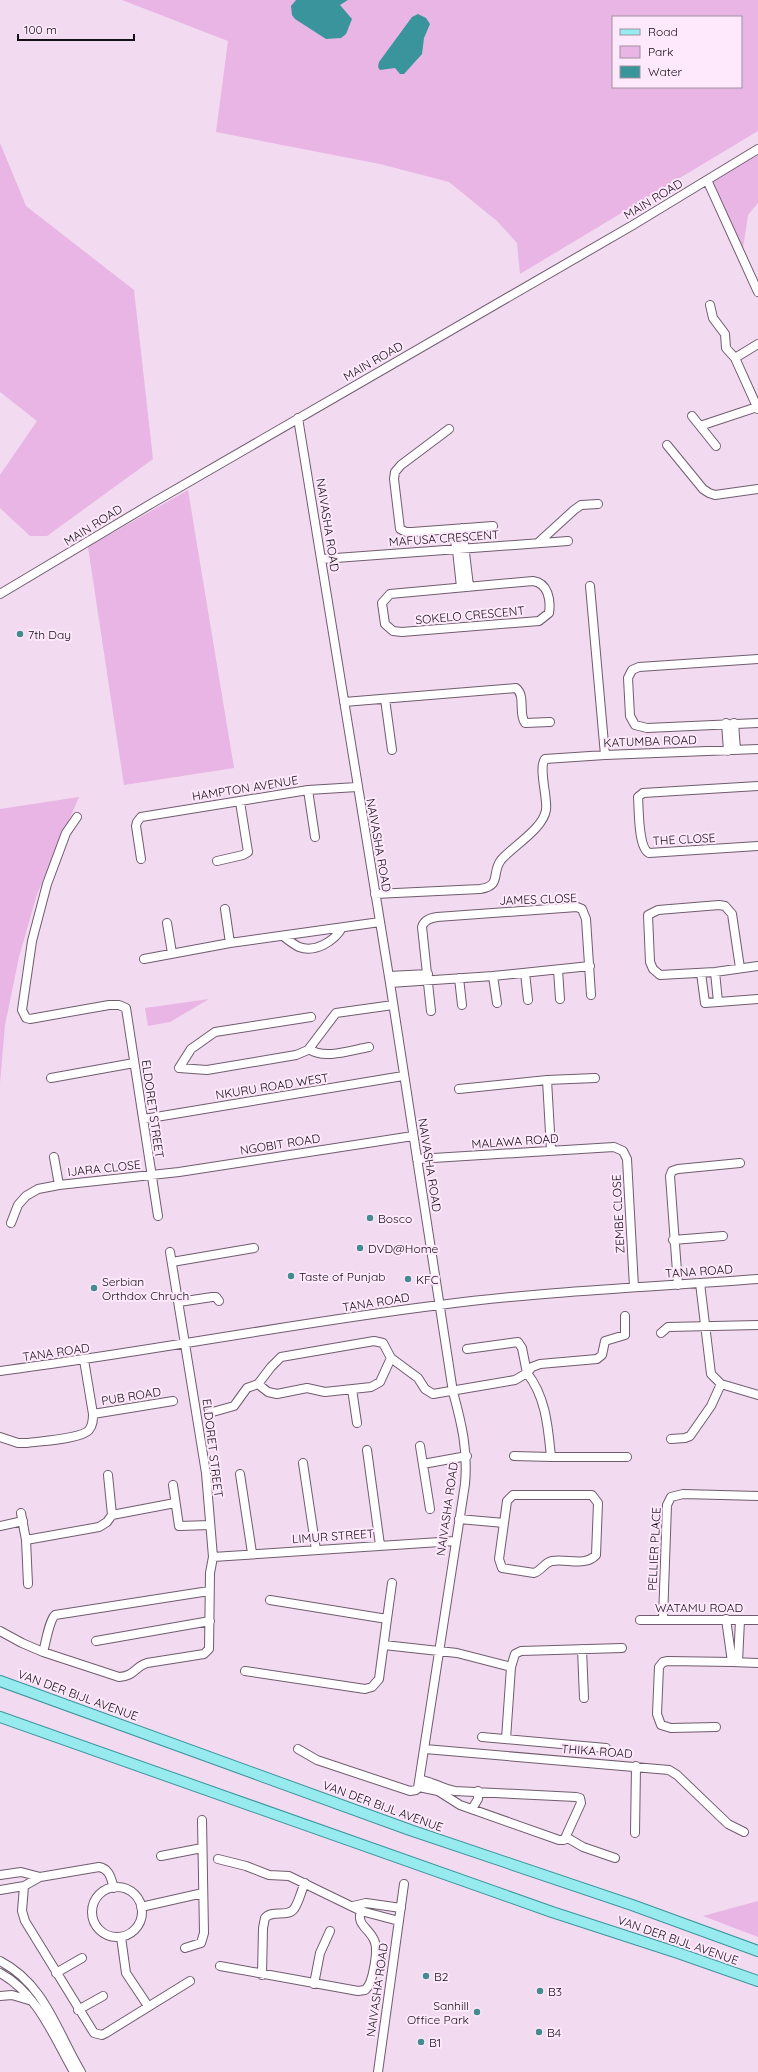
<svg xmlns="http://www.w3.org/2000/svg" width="758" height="2072" font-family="Quicksand,sans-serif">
<rect width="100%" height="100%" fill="#f2daf0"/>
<path fill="#e8b5e4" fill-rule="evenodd" d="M122,0H758V131L520,274L517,243L497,221L449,182L380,164L216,132L228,41ZM613,17H741V87H613Z
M0,143L26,206L134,290L153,459L47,536H30L0,508V475L37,421L0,392Z
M758,155V203L748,215L743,249L713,188V181L717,176Z
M188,490L234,768L124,785L88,547Z
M79,797L37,894L19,957L5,1025L0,1083V809Z
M209,999L170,1022L148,1026L145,1008Z
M758,1901V1937L703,1916Z"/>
<path fill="#39959b" d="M296,0H348L340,5L352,19L346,34L341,38L326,39L295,19L292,15L291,6Z
M418,14L426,18L430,24L424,38L422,54L404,74H400L395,68L380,70L378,67L379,62L412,17Z"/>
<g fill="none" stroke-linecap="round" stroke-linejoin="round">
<g stroke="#705c6f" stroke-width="10">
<path id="minor" d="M707,180L758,292
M710,305L713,318L725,334L726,348L735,358L758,409
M735,358L758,344
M692,416L716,446
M700,426L757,407
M449,429L401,465L395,472L394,479L400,529L406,532H412L493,526
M667,445L703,489L709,493L715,495L758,489
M462,528L469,586
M452,529L457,550L461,587
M539,542L574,510L581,505L598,504
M322,559L568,541
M533,581C548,583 551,600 549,613L539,621L402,632L393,631L385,624L382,603L390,594Z
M590,586L605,755
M0,594L154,502L633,225L758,149
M758,659L639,667L632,670L628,678L630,716L635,725L647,728L758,723
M385,699L392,750
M344,702L516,688C526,696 518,713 525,723L550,722
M726,723L728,751
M734,723L736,750
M758,786L643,793L638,797C639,809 638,848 649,853L758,846
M308,790L315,837
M77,817L66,833L47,884L32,941L22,1010L26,1018L30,1019L109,1005H119L126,1008L158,1216
M141,859L136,826L137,822L141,817L308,790L357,787
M217,861L243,855L248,852L240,802
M375,894L480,889C502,886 491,873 501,860C513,846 543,829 546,810C548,799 538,767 545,759L605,755L758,749
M225,909L230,943
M167,923L172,953
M283,936C288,940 293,944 299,947C316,953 334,941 342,928
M144,959L230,943L380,922
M740,968L732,914L725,906L719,905L658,910L648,915L650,962L653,969L660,975L715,972L758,966
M558,970L560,999
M715,972L718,1002
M525,973L528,1000
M701,973L705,1003L758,999
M389,976L428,974
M493,976L497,1003
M459,978L462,1005
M390,983L493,976L590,966
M431,1011L422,927C424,920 430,918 437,917L577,907L582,909L586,919L591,995
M311,1017L215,1032L191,1049L179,1068L207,1070L296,1055L308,1050L336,1013L393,1005
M309,1049C324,1060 352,1050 369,1047
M51,1078L134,1063
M547,1080L551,1150
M459,1089L547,1080L595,1078
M144,1119L403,1076
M54,1157L59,1185
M417,1159L614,1147L623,1151L627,1159L634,1287
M11,1223L18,1205L26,1196L38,1189L59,1185L179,1172L413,1136
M673,1240L723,1236
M172,1262L254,1248
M700,1283L711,1374L721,1384L758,1395
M678,1285L670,1176L672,1171L678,1169L740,1163
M179,1302L212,1297H216L219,1301
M625,1316V1335L605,1341L602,1355L597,1359L540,1364L532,1367L527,1373C546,1397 548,1427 551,1457H627
M661,1333L668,1327L758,1325
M0,1371C147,1352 293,1323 440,1305C546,1291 652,1287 758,1279
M258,1384L271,1367L281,1357L374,1341L383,1343L391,1358L418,1378L425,1389L433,1394L515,1380L527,1373L522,1348L518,1342L467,1349
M352,1389L357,1423
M209,1413L234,1406L247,1388L258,1384L268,1392L277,1394L307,1388L325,1392L371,1387L380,1382L391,1358
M93,1414L173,1401
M0,1437L18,1443H27C40,1441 81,1439 89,1430C93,1425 93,1420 93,1414L84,1360
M671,1439L685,1438L690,1436L711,1406L721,1384
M420,1446L430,1509
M367,1450L380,1545
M514,1456L551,1457
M303,1463L316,1550
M423,1464L467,1456
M240,1474L252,1553
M108,1475L112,1515
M173,1485L179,1526L210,1525
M513,1495H592L598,1503L596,1555C585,1567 566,1558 552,1561C545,1562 541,1571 534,1573L502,1568L499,1559L504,1523L507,1501Z
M21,1513L26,1540L28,1584
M459,1519L504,1523
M0,1526L23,1521
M26,1540L99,1527L107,1522L112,1515L175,1503
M213,1557L455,1541
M387,1619L392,1583
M663,1619L667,1505L671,1497L683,1494L758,1496
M726,1619L732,1662L758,1663
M640,1620H758
M0,1631L22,1643L43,1652L119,1677C135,1676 134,1667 147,1663L204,1654L209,1649L210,1573L213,1557L206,1473L170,1252
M96,1641L210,1621
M384,1645L457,1653L511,1667
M582,1649L584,1698
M43,1652C46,1642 49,1621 55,1615L209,1591
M738,1662L740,1620
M245,1671L365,1689L372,1687L379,1679L387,1619L270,1600
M716,1727L671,1728L661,1725L657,1714L659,1667L663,1662L668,1661L732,1662
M482,1737L606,1748
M506,1739L511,1667L515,1654L521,1651L622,1648
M298,1749L317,1760L410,1791L416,1790L418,1788L465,1484C468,1450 462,1425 453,1392L390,983L298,418
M425,1749L669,1770L677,1775L728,1824L744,1832
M419,1787L438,1791L460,1805L559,1840H564L566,1836L581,1803L580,1798L576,1797L455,1791C443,1789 433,1782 421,1780
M472,1809L478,1799V1791
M635,1833L636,1766
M566,1837L583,1847L615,1858
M161,1856L202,1848
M218,1859L246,1866L269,1875L289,1876L361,1911L399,1921
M0,1875L21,1872L40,1877
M24,1886L22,1911L25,1921L94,2033L102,2035L106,2033L190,1981
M92 1912a25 25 0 1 1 50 0a25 25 0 1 1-50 0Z
M0,1890L24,1886L40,1877L99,1867C110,1869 111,1879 114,1888
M353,1906L366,1903L401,1908
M141,1907L203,1893
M121,1937L126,1973L148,2006
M185,1948L201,1943L204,1933L202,1820
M0,1961C45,1984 57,2032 81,2072
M220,1966L358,1991L365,1990C373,1984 379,1949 374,1940C369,1928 356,1925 361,1911
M0,1973C37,1993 54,2037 74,2072
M56,1973L82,1958
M262,1975L263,1928L265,1918C272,1909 287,1918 294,1909C299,1902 301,1891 305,1883
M314,1984L320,1953L330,1931
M0,1996L12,1995L32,2001
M78,2010L103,1996
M378,2072L404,1884"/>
</g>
<g stroke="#3d959d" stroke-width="12">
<path id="major" d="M0,1681L410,1830L632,1905L758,1951
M0,1717L552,1912L678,1953L758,1981"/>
</g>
<use href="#minor" stroke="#fff" stroke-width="8"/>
<use href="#major" stroke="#97ebef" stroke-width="10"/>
</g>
<g fill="#448b90" stroke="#fde9fb" stroke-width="1.5">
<circle cx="20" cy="634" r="4"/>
<circle cx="370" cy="1218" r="4"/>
<circle cx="360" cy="1248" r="4"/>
<circle cx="291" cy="1276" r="4"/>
<circle cx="408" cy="1279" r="4"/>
<circle cx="94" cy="1288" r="4"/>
<circle cx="426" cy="1976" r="4"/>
<circle cx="540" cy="1991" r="4"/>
<circle cx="477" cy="2012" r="4"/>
<circle cx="539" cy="2032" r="4"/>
<circle cx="421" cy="2042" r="4"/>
</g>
<g text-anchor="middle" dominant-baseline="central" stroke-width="4" stroke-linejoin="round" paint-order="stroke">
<g font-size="12" fill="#170f17" stroke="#fde9fb">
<text transform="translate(653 199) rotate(-31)">MAIN ROAD</text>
<text transform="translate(373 361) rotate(-30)">MAIN ROAD</text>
<text transform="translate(93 525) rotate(-32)">MAIN ROAD</text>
<text transform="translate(328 525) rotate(81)">NAIVASHA ROAD</text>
<text transform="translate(444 538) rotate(-4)">MAFUSA CRESCENT</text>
<text transform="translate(470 615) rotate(-5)">SOKELO CRESCENT</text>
<text transform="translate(650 741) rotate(-2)">KATUMBA ROAD</text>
<text transform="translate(245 788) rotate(-9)">HAMPTON AVENUE</text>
<text transform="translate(684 839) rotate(-3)">THE CLOSE</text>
<text transform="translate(379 845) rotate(80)">NAIVASHA ROAD</text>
<text transform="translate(538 899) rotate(-2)">JAMES CLOSE</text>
<text transform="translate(272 1086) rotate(-9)">NKURU ROAD WEST</text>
<text transform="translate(153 1109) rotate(82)">ELDORET STREET</text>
<text transform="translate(515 1141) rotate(-4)">MALAWA ROAD</text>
<text transform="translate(280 1144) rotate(-9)">NGOBIT ROAD</text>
<text transform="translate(430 1165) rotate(81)">NAIVASHA ROAD</text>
<text transform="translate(104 1168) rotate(-6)">IJARA CLOSE</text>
<text transform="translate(618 1214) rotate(-93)">ZEMBE CLOSE</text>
<text transform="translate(699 1271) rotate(-4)">TANA ROAD</text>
<text transform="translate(376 1302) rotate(-9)">TANA ROAD</text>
<text transform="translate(56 1352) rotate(-8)">TANA ROAD</text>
<text transform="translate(131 1396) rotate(-9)">PUB ROAD</text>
<text transform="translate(213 1448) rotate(83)">ELDORET STREET</text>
<text transform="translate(447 1509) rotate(-82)">NAIVASHA ROAD</text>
<text transform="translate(333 1536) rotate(-4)">LIMUR STREET</text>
<text transform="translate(654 1549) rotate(-87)">PELLIER PLACE</text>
<text x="699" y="1607">WATAMU ROAD</text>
<text transform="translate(78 1695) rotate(20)">VAN DER BIJL AVENUE</text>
<text transform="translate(597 1751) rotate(4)">THIKA ROAD</text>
<text transform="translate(383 1806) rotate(20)">VAN DER BIJL AVENUE</text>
<text transform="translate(678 1940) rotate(19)">VAN DER BIJL AVENUE</text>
<text transform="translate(377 1990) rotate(-82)">NAIVASHA ROAD</text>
</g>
<g font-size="12" fill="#170f17" stroke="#fde9fb" text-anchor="start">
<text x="28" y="634">7th Day</text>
<text x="378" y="1218">Bosco</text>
<text x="368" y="1248">DVD@Home</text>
<text x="299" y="1276">Taste of Punjab</text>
<text x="416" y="1279">KFC</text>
<text x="102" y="1281">Serbian<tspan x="102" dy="14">Orthdox Chruch</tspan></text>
<text x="434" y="1976">B2</text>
<text x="548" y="1991">B3</text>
<text x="469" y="2005" text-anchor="end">Sanhill<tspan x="469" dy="14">Office Park</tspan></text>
<text x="547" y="2032">B4</text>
<text x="429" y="2042">B1</text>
</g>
</g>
<rect x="612" y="16" width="130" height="72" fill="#fde9fb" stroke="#a192a0"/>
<rect x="620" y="29" width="20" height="6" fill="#97ebef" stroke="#a192a0"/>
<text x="648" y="36" font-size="12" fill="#170f17">Road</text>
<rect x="620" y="46" width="20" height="12" fill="#e8b5e4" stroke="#a192a0"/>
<text x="648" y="56" font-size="12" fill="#170f17">Park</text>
<rect x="620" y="66" width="20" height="12" fill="#39959b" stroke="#a192a0"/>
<text x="648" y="76" font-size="12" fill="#170f17">Water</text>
<path d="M18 34v6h116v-6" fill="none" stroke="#170f17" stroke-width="2"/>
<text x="24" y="34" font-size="12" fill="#170f17" stroke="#fde9fb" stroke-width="3" paint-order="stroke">100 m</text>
</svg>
